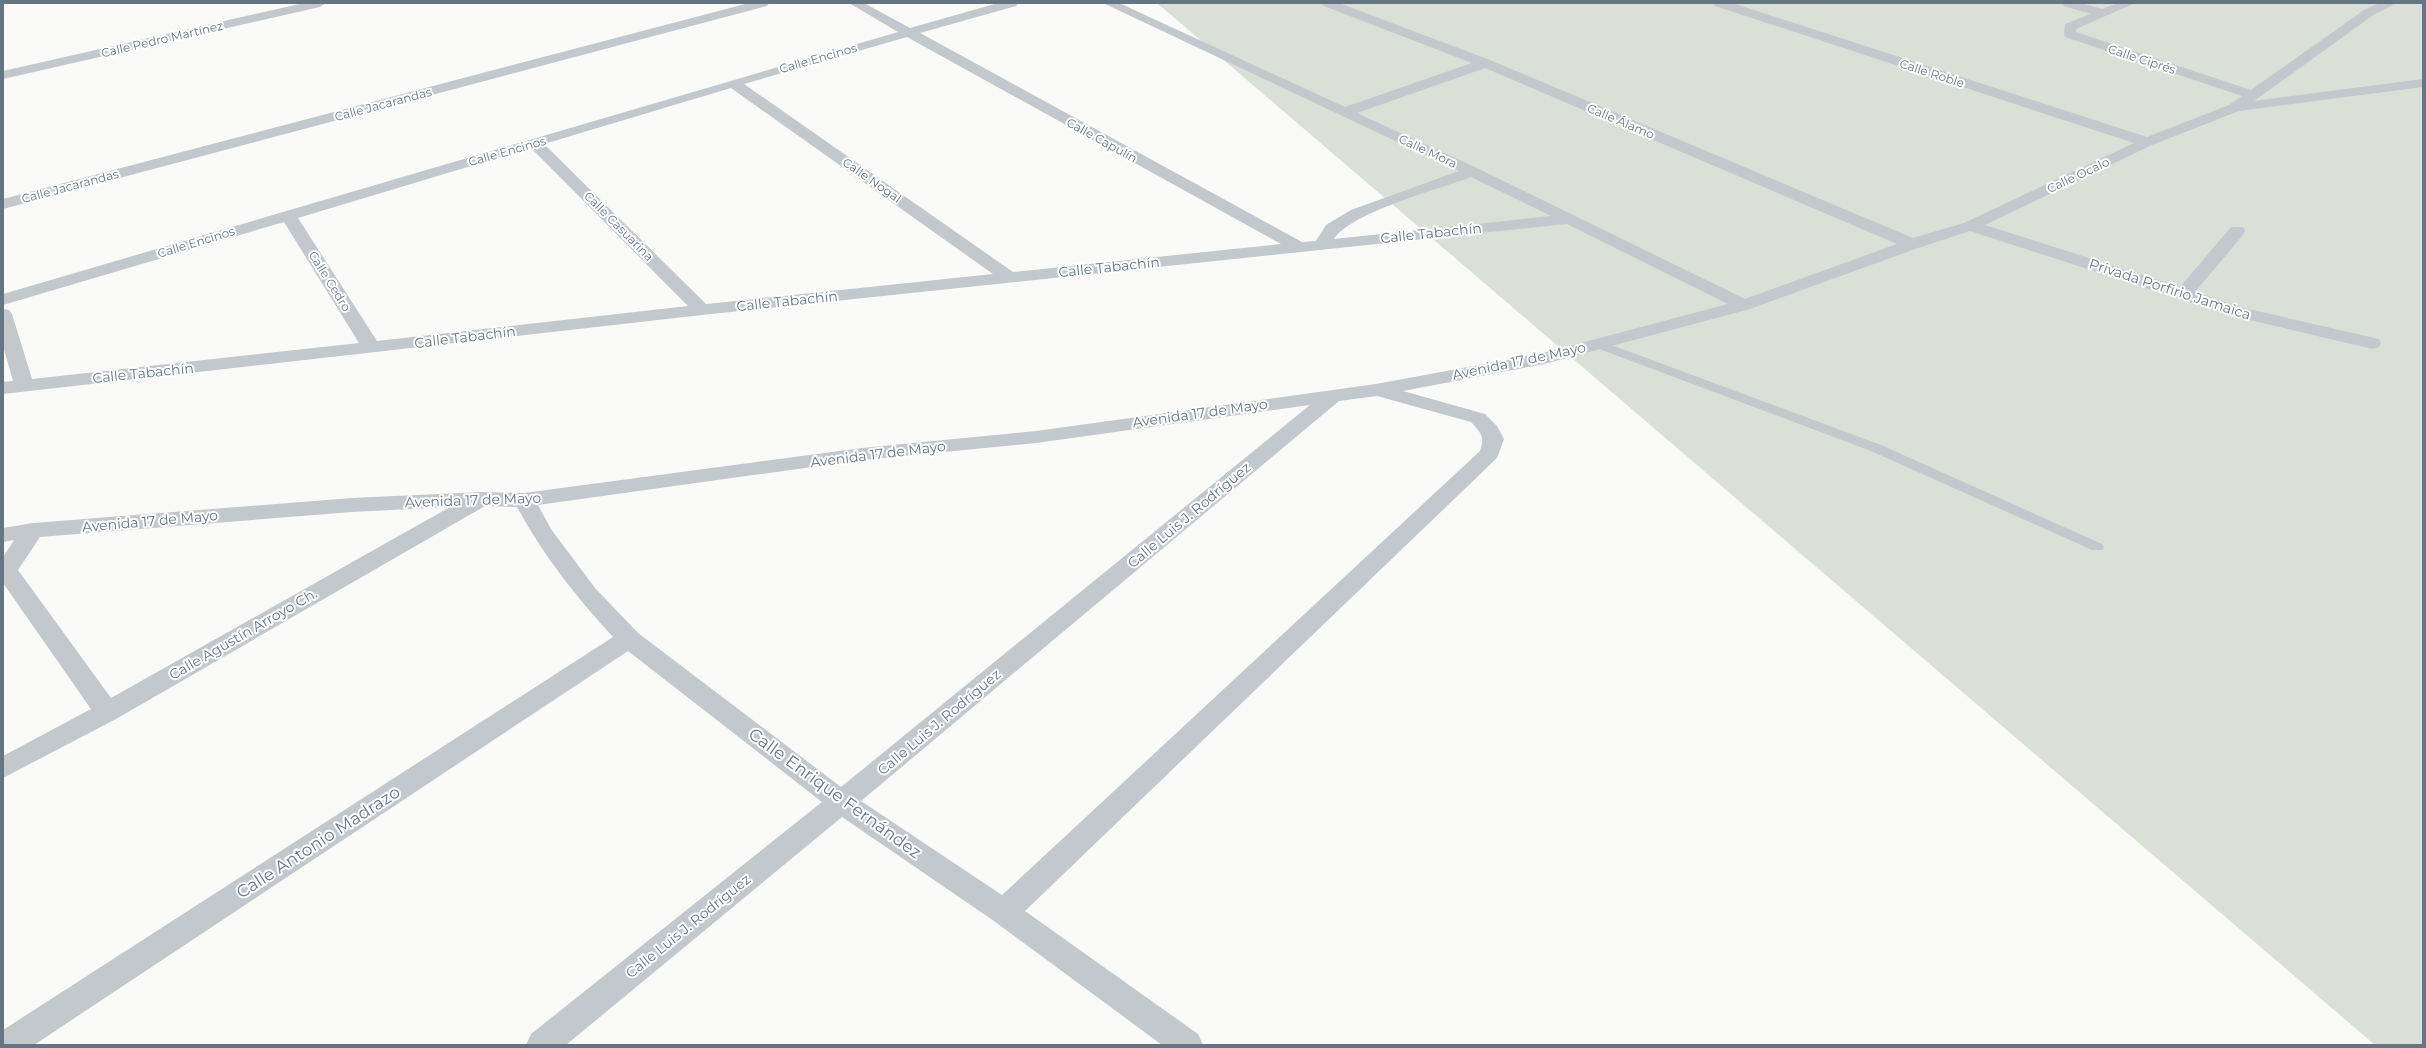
<svg xmlns="http://www.w3.org/2000/svg" width="2426" height="1048" font-family="Montserrat,sans-serif">
<rect width="100%" height="100%" fill="#fafaf8"/>
<path fill="#dadfd7" d="M1157,3H2423V1045H2375Z"/>
<g fill="none" stroke-linecap="round" stroke-linejoin="round">
<path fill="#c3c8cc" fill-rule="evenodd" d="M1598,340L1881,445L2102,544L2104,547L2102,550H2092L1871,451L1594,347L1592,344L1594,341Z"/>
<path fill="#c3c8cc" fill-rule="evenodd" d="M304,3H326L320,7L3,79V71Z
M749,3H769L767,6L3,209V199Z
M849,3H864L910,28L998,3H1018L1016,6L920,33L1302,242L1316,241L1326,225L1351,210L1459,171L1103,3H1119L1345,107L1472,63L1324,6L1322,3H1339L1490,60L1913,238L1964,223L2134,143L1715,6L1713,3H1732L2147,137L2229,105L2242,96L2065,37L2064,34L2065,24L2091,14L2064,6L2062,3H2081L2102,9L2118,3H2135L2076,29V32L2251,90L2364,10L2380,3H2396L2372,16L2254,101L2423,79V87L2239,111L2152,145L1985,225L2180,287L2231,227H2243L2245,231L2243,235L2195,292L2244,308L2379,339L2381,343L2379,347L2372,349L2233,316L1970,231L1918,248L1750,309L1544,364L1403,391L1485,414L1497,426L1504,439L1497,458L1025,911L1198,1034L1203,1045H1162L994,921L842,817L566,1045H526L531,1034L822,802L628,651L34,1045H3V1030L613,637C576,597 543,555 517,507L485,506L116,719L3,778V756L91,709L3,583V557L14,540L3,542V528L33,523L352,498L482,492L524,493L862,448L1036,431L1376,384L1543,353L1728,304L1567,224L702,315L3,394V382L13,381L3,346V309L9,310L12,314L32,379L359,343L284,222L3,305V294L898,32ZM907,37L1281,244L1013,272L744,84ZM1485,68L1897,244L1745,299L1477,168L1357,113ZM731,88L993,274L706,304L544,144ZM531,148L688,306L377,341L298,218ZM1471,177L1551,216L1334,239C1352,212 1439,189 1471,177ZM1377,396L1471,422C1481,433 1485,436 1480,451L1002,895L861,801L1339,401ZM1310,405L841,787L638,633L595,588L551,529L538,505L862,460L1036,443ZM450,507L111,698L18,570L40,537L352,512Z"/>
</g>
<g text-anchor="middle" dominant-baseline="central" stroke-width="4" stroke-linejoin="round" paint-order="stroke">
<g font-size="12" fill="#657683" stroke="#fff">
<text transform="translate(162 39) rotate(-13)">Calle Pedro Martínez</text>
<text transform="translate(818 58) rotate(-16)">Calle Encinos</text>
<text transform="translate(2142 59) rotate(18)">Calle Ciprés</text>
<text transform="translate(1932 73) rotate(18)">Calle Roble</text>
<text transform="translate(383 104) rotate(-15)">Calle Jacarandas</text>
<text transform="translate(1621 121) rotate(23)">Calle Álamo</text>
<text transform="translate(1102 140) rotate(29)">Calle Capulín</text>
<text transform="translate(507 151) rotate(-16)">Calle Encinos</text>
<text transform="translate(1428 151) rotate(25)">Calle Mora</text>
<text transform="translate(2078 175) rotate(-25)">Calle Ocalo</text>
<text transform="translate(872 180) rotate(35)">Calle Nogal</text>
<text transform="translate(70 186) rotate(-15)">Calle Jacarandas</text>
<text transform="translate(619 226) rotate(45)">Calle Casuarina</text>
<text transform="translate(196 242) rotate(-17)">Calle Encinos</text>
<text transform="translate(330 281) rotate(58)">Calle Cedro</text>
</g>
<g font-size="14" fill="#657683" stroke="#fff">
<text transform="translate(1431 233) rotate(-6)">Calle Tabachín</text>
<text transform="translate(1109 267) rotate(-6)">Calle Tabachín</text>
<text transform="translate(2170 289) rotate(18)">Privada Porfirio Jamaica</text>
<text transform="translate(787 301) rotate(-6)">Calle Tabachín</text>
<text transform="translate(465 337) rotate(-7)">Calle Tabachín</text>
<text transform="translate(1519 361) rotate(-12)">Avenida 17 de Mayo</text>
<text transform="translate(143 373) rotate(-6)">Calle Tabachín</text>
<text transform="translate(1200 413) rotate(-8)">Avenida 17 de Mayo</text>
<text transform="translate(878 454) rotate(-7)">Avenida 17 de Mayo</text>
<text transform="translate(473 500) rotate(-2)">Avenida 17 de Mayo</text>
<text transform="translate(1189 515) rotate(-40)">Calle Luis J. Rodríguez</text>
<text transform="translate(150 521) rotate(-5)">Avenida 17 de Mayo</text>
<text transform="translate(243 634) rotate(-30)">Calle Agustín Arroyo Ch.</text>
<text transform="translate(939 722) rotate(-40)">Calle Luis J. Rodríguez</text>
<text transform="translate(688 926) rotate(-39)">Calle Luis J. Rodríguez</text>
</g>
<g font-size="17" fill="#657683" stroke="#fff">
<text transform="translate(835 793) rotate(36)">Calle Enrique Fernández</text>
<text transform="translate(318 842) rotate(-33)">Calle Antonio Madrazo</text>
</g>
</g>
<rect width="2426" height="1048" fill="none" stroke="#657683" stroke-width="8"/>
</svg>
